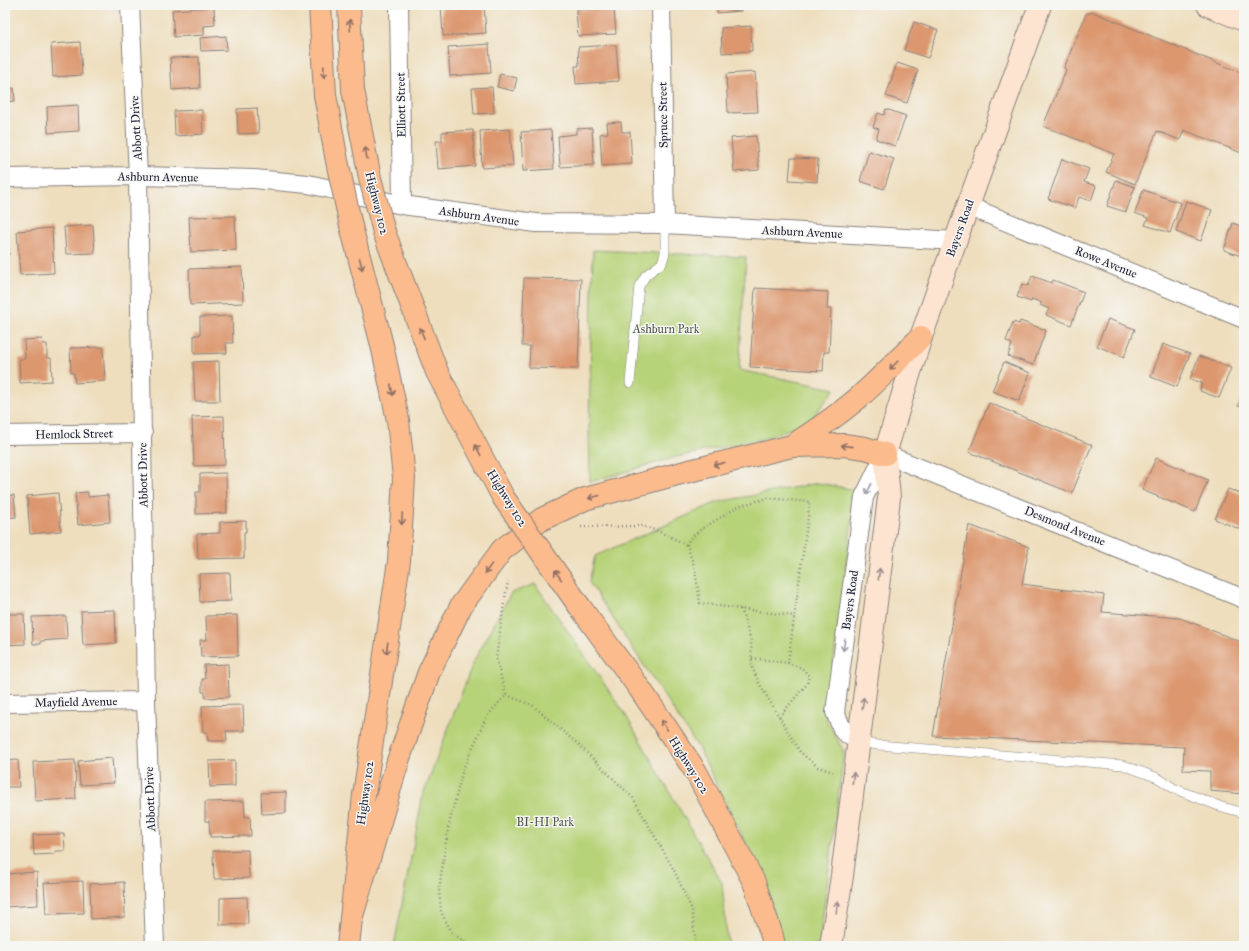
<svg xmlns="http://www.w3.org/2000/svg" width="1249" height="951" font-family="'IM FELL Great Primer',serif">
<rect width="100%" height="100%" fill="#f6f6f2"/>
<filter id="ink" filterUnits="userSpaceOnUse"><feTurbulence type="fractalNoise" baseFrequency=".025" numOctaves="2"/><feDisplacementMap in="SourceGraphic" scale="8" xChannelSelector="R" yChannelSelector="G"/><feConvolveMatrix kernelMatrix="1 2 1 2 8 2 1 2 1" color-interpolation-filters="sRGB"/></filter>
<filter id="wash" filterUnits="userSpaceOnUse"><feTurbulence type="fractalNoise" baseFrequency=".012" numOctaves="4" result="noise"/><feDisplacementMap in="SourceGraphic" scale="16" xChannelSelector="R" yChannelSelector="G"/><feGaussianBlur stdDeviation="0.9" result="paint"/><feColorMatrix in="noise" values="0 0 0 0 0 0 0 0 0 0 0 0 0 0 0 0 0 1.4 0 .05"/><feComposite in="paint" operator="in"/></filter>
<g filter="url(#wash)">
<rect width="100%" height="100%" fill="#eedebd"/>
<path fill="#b7d379" stroke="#6c7a5a" d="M593,250L746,257L739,370L835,389L809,422L762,439L676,457L590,482L589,426Z
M818,483L856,490L826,719L844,752L819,946H781L767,887L699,749L589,582L595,556L718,502Z
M535,584L625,714L722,883L728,946H394L423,795L473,663L511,593Z"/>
<g id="blocks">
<path fill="#dc976e" d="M441,5H484L486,33L443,36Z
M717,5H740L741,11L717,13Z
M214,7L215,25L204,26V35L174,37L172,10Z
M614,8L616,34L578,36L576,10Z
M1093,12L1244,74V154L1184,130L1180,140L1157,131L1135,184L1106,172L1114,154L1043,126L1066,70L1064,68L1086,14Z
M914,22L938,30L928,58L904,50Z
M751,26L752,51L722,53L721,28Z
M226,36L227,50L201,51L200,38Z
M80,42L82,75L53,77L51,44Z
M489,44L491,73L450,76L448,47Z
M616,45L619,81L576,84L575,66H579L578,47Z
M199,57L200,88L172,90L170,58Z
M897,63L918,70L907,103L886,96Z
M755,72L758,112L728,113L726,74Z
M500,74L517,78L514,91L497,87Z
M492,87L494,113L474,114L472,88Z
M14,88L15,101L5,102V89Z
M78,105L79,131L48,133L47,107Z
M257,108L259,133L238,134L237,109Z
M886,109L906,116L895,146L876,139L879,129L873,127L878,113L884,115Z
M202,110L203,134L175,136L174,111Z
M621,122L622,132H630L632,164L602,166L600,134L608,133L607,123Z
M592,128L594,165L560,167L558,136L576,134V129Z
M510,129L513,166L482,168L480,131Z
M473,130L475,166L438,169L436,141H442V132Z
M551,130L554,169L523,171L521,132Z
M756,136L759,170L734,172L731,138Z
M869,151L894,159L884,189L860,181Z
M791,158L818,159L817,182L789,180Z
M1062,159L1089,169L1084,182L1096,186L1091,201L1079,197L1075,208L1048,199Z
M1116,180L1135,187L1126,212L1107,206Z
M1143,190L1181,203L1170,233L1145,225L1148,218L1135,213Z
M1186,201L1212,210L1201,241L1176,232Z
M235,216L236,250L191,252L189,217Z
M1233,223L1244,227V257L1224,250Z
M93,225L95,253L66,254L64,227Z
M52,228L54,273L20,275L17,231Z
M5,234H8L9,255H7V260H5Z
M242,267L243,303L190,305L189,269Z
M1032,276L1052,283L1053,280L1084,292L1071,325L1046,315L1049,309L1040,305L1042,303L1032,299L1031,302L1017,297L1022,284L1028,286Z
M524,278L581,279L578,369L529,368L530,346H522Z
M755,288L828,292L827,309H831L829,352H824L823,371L750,367Z
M232,316L233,343H226L227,353L194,354V335H200V317Z
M1108,319L1135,329L1124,357L1097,346Z
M1020,321L1046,330L1033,365L1008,356L1012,344L1006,341L1013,322L1019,324Z
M42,339L43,344H47V358H51L52,381L20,383L19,359H25L24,340Z
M1163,344L1190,354L1177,387L1151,377Z
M103,347L105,381L75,383L74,373H71L70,348Z
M1199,356L1231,368L1219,398L1200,391L1202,383L1190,379Z
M219,361L220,401H195L193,362Z
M1004,362L1030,373L1019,401L992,391Z
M1244,392V408L1238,406Z
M989,403L1092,445L1072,493L969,452Z
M224,416L225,465L194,466L192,417Z
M1156,458L1208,480L1195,512L1142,490Z
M226,473L227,513L196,514V492H200V474Z
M1228,489L1244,495V531L1215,519Z
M88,492V497L108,495L110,522L78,525L75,493Z
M58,493L61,531L30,534L27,496Z
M14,495L16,517L5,518V496Z
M246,521V532H244V558L198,559L197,534L220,533V522Z
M969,525L1029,547L1022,584L1104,595L1102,612L1180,618L1244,643V794L1210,791V771L1183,770L1184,747L933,736Z
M230,573L231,601L200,602L199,574Z
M115,610L116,643L83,645L81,611Z
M5,614H24L25,644L5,645Z
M237,615L238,656L201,657L200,640H207L206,616Z
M66,616L67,639L41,641V644H33L32,617Z
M228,664L229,697L205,698V692H202V679H205L204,665Z
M243,705L244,731H226L227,741H208L207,732H203L202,706Z
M112,758L114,783L80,785L78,761Z
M18,760L19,787H5V761Z
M75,760L76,799L35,801L33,762Z
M235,760V786L210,787L209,761Z
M286,792V813L262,814L261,793Z
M244,801L245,817H250L251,836L210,837L209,821H205V802Z
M64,834L65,851H55V854L34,855L33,835Z
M248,850L249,878L214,879L213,851Z
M37,872L38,905L5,907V874Z
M83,881L84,913L46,914L44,883Z
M124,882L125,917L91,919L90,884Z
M247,897L248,924L220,925V898Z"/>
</g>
</g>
<g filter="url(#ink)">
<use href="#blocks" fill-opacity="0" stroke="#88807c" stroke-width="1"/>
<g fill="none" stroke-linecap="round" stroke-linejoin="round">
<g stroke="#88807c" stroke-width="10">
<path id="lane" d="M630,383L639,286L646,275L662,263L665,253V224
M858,742L878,745L1123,765L1158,778L1175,789L1219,806L1244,813"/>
</g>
<g stroke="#88807c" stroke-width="20">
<path id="street" d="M130,5L138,176L146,701L155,946
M399,5L402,205
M661,5L665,224
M5,178L138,176L254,179L308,184L402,205L536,223L665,224L956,241
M968,206L1244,319
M5,435L143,433
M5,703L146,701
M858,742L843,731L835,712L864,497L885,454L1244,599"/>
</g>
<g stroke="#88807c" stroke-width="24">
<path id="secondary" d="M1208,5L1244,20
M831,946L842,876L889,498L885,454L903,394L921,337L1040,5"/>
</g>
<g stroke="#88807c" stroke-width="24">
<path id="primary" d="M792,446C814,431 836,417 857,399C879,380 900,358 921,337
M348,946L351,919L398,761L429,672L461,606L502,550L542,519L585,499L685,472L792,446L844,445L865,448L885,454"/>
</g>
<g stroke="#88807c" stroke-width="24">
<path id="highway" d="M384,232L437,372L503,497
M580,607L640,689L696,772L754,882L772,936L774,946
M351,919L364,795L399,561L404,478L398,420L382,345L351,226"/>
</g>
<path stroke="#88807c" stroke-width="2.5" stroke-dasharray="1 3" stroke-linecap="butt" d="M581,527L642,526L658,531L687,545
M741,609L751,641L752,667L759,683L800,752L818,767L833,772
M752,658L788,663L802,668L809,676L807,684L779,717
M788,663L810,502L768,498L739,506L700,530L689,540L687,545L695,569L700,603L741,609L794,616
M506,695L496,659L503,609L508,581
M484,946L468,944L452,933L441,912L439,889L448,829L463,769L487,716L506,695L532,705L579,745L633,798L674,870L692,910L696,946
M642,946L696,943"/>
<use href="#lane" stroke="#fff" stroke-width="9"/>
<use href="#street" stroke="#fff" stroke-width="18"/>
<use href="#secondary" stroke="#fde4d1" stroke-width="22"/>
<use href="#primary" stroke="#fbbb8d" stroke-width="22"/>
<use href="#highway" stroke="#fbbb8d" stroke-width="22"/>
<g stroke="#88807c" stroke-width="24" stroke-linecap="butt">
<path id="highway-bridge" d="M320,5L325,95L337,161L351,226
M349,5L353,90L370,178L384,232
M503,497L580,607"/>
</g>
<use href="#highway-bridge" stroke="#fbbb8d" stroke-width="22"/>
</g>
<defs><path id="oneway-shaft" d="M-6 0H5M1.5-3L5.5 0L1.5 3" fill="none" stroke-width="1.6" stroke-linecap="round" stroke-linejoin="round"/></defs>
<g stroke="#8e6e64">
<use href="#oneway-shaft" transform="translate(350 25) rotate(-93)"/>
<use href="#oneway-shaft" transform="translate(324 72) rotate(87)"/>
<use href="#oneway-shaft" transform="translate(366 153) rotate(-101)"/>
<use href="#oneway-shaft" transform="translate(361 264) rotate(76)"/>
<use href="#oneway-shaft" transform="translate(422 333) rotate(-111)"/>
<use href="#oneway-shaft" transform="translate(894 365) rotate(135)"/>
<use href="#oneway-shaft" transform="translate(392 390) rotate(78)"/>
<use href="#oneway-shaft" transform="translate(847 446) rotate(-174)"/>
<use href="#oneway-shaft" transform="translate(478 450) rotate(-118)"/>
<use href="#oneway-shaft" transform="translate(719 464) rotate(166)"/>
<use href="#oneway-shaft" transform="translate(594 497) rotate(165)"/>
<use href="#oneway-shaft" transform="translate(402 519) rotate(93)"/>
<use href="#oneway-shaft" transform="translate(488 569) rotate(126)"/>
<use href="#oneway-shaft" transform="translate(558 575) rotate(-125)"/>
<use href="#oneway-shaft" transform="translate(387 648) rotate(98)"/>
<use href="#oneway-shaft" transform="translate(664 725) rotate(-124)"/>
</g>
<g stroke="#9c9ca7">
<use href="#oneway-shaft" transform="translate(869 489) rotate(115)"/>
<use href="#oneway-shaft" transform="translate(844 645) rotate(98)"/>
</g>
<g stroke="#9a8d8e">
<use href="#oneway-shaft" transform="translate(879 574) rotate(-83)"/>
<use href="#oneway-shaft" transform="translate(863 703) rotate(-83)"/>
<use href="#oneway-shaft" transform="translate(853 778) rotate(-83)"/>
<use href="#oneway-shaft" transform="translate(837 907) rotate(-82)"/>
</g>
</g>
<g text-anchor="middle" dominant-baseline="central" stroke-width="3" stroke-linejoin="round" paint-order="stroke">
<g font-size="12" fill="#22223b" stroke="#f6f6f2">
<text transform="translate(401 105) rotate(-91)">Elliott Street</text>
<text transform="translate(663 115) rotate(-91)">Spruce Street</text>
<text transform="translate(136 128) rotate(-93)">Abbott Drive</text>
<text transform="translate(158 177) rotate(1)">Ashburn Avenue</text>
<text transform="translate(377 203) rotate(76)">Highway 102</text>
<text transform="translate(479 216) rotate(8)">Ashburn Avenue</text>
<text transform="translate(960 228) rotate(-70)">Bayers Road</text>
<text transform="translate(802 232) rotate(3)">Ashburn Avenue</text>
<text transform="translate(1106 262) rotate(22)">Rowe Avenue</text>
<text transform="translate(74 434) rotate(-1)">Hemlock Street</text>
<text transform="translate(143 475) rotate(-91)">Abbott Drive</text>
<text transform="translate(507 498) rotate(58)">Highway 102</text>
<text transform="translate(1065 526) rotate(22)">Desmond Avenue</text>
<text transform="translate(850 600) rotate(-82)">Bayers Road</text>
<text transform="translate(76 702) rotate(-1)">Mayfield Avenue</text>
<text transform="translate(689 765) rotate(58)">Highway 102</text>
<text transform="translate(365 793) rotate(-82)">Highway 102</text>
<text transform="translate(150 799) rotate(-92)">Abbott Drive</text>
</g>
<g font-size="12" fill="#4f574e" stroke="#f6f6f2">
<text x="666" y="329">Ashburn Park</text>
<text x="545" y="822">BI-HI Park</text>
</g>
</g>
<rect width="1249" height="951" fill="none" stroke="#f6f6f2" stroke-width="20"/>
</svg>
